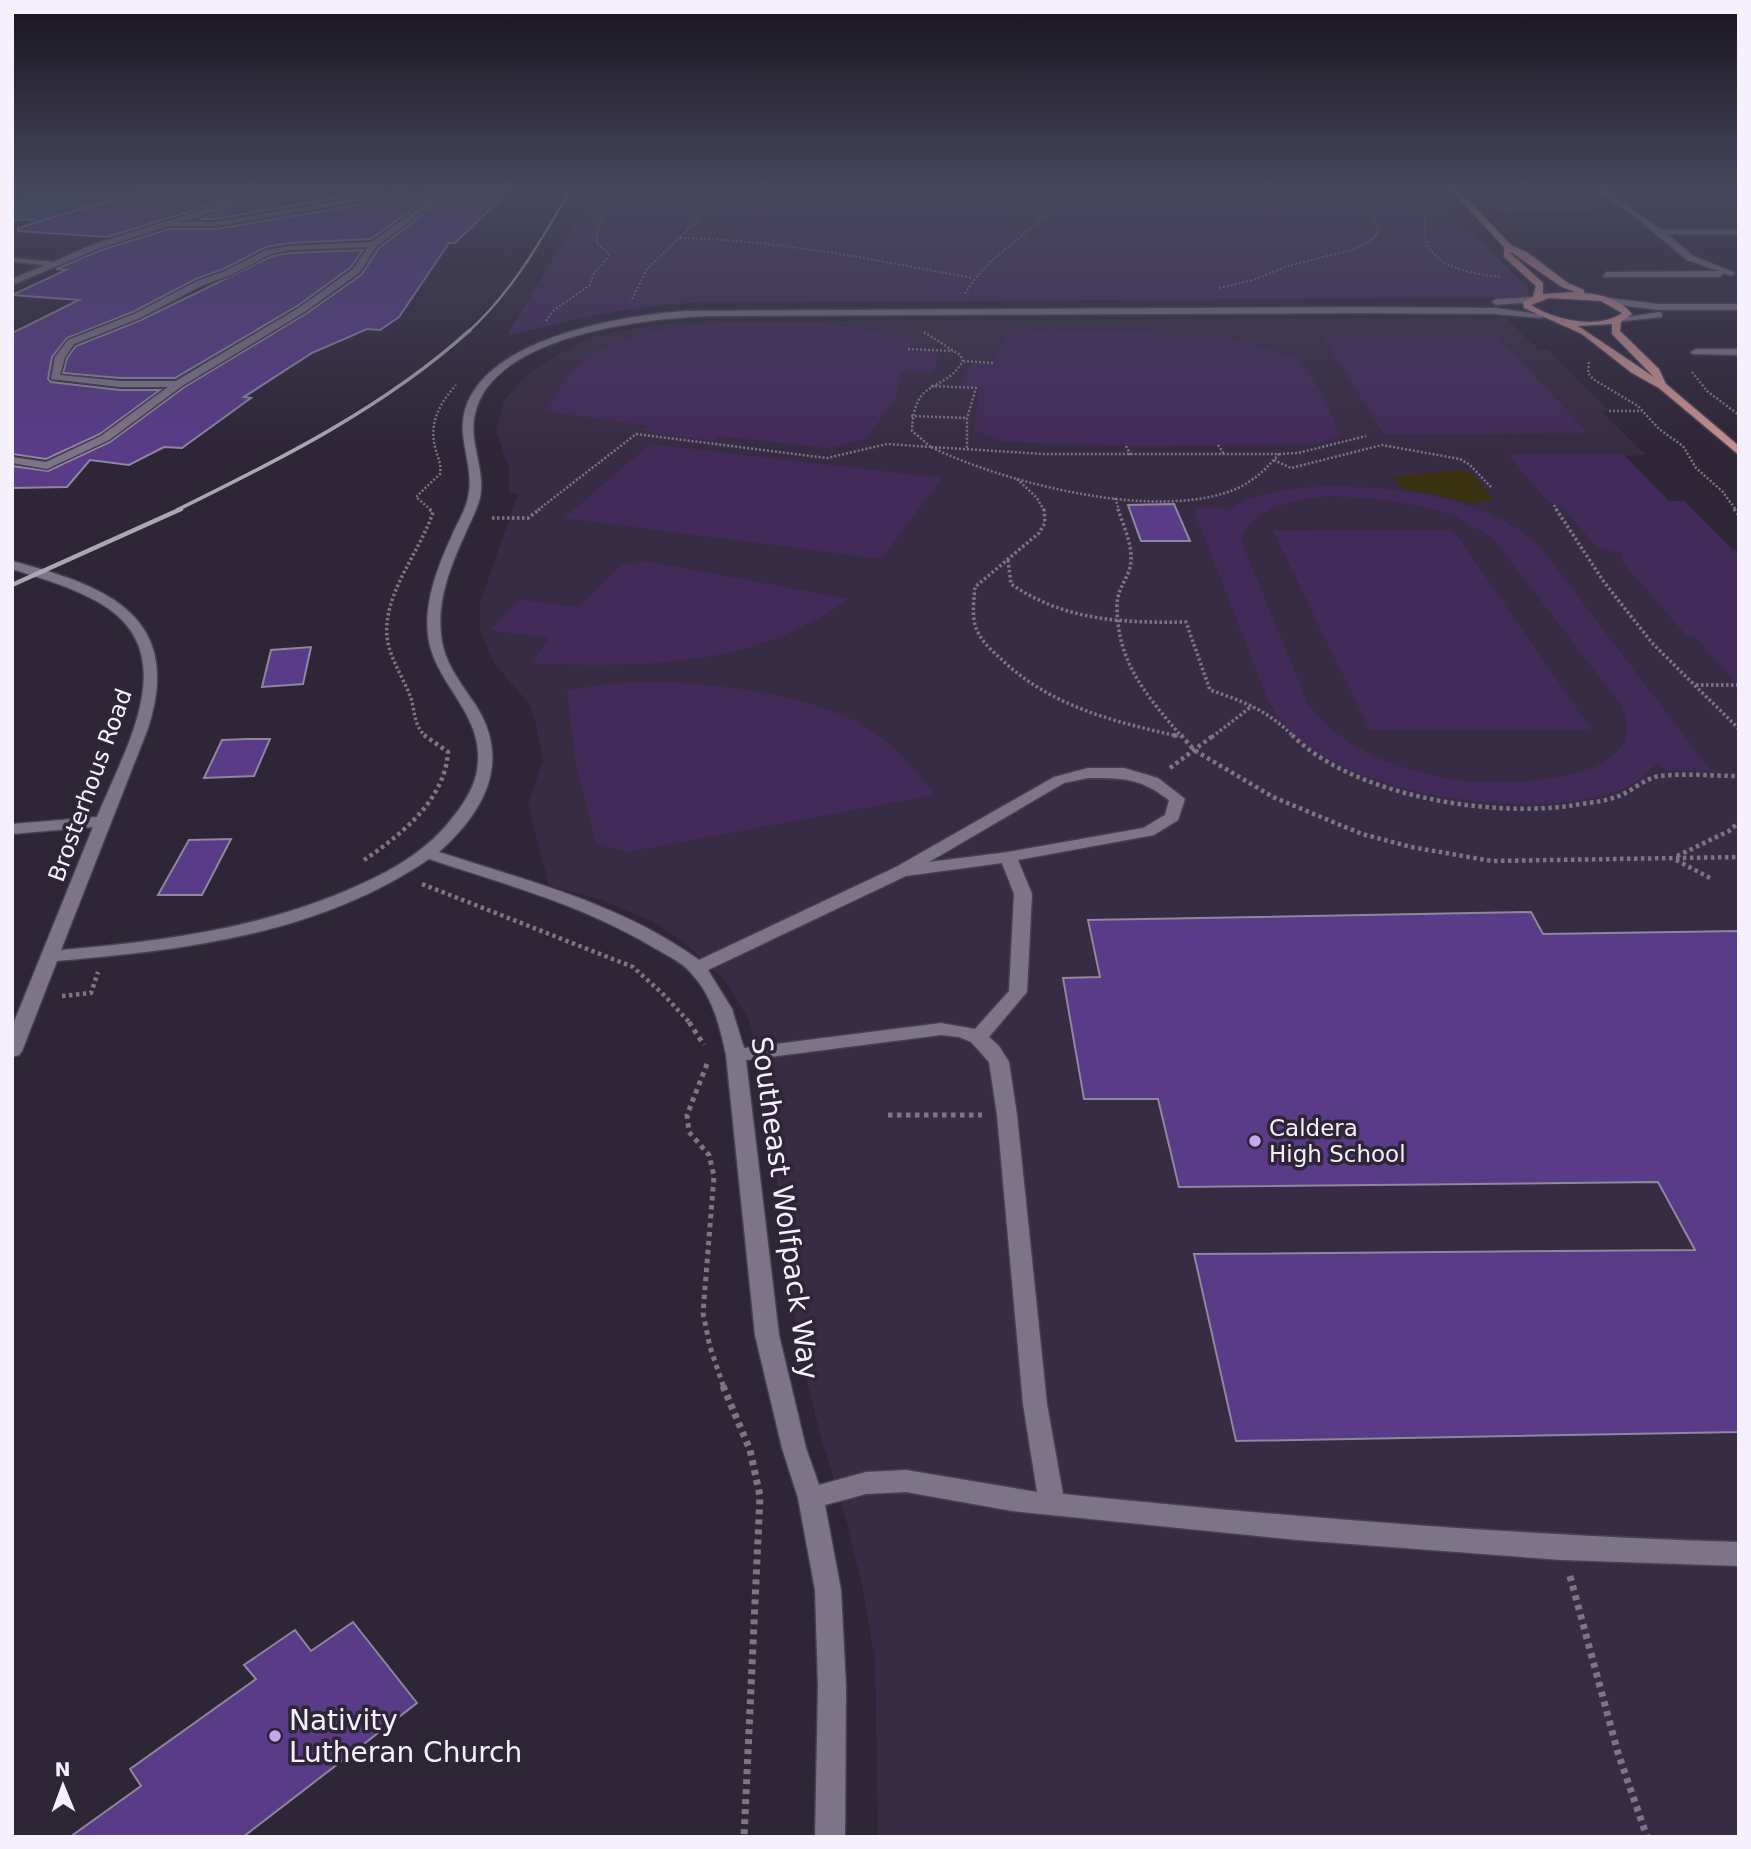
<svg xmlns="http://www.w3.org/2000/svg" width="1751" height="1849" font-family="'DejaVu Sans',sans-serif">
<rect width="100%" height="100%" fill="#2e2537"/>
<path fill="#382c44" d="M1506,318L1539,350H1548L1609,410L1601,411L1646,455L1625,456L1669,501H1684L1733,550L1739,551V1837H878L875,1660L863,1590L848,1526L819,1430L801,1357L762,1073L749,1020L724,979L681,940L652,921L602,900L549,886L528,805L543,760L536,725L530,705L494,663L480,630V603L518,494L509,493V469L496,431L504,400L530,372L580,342L595,336L661,324L710,321Z"/>
<path fill="#432b59" fill-rule="evenodd" d="M594,190H1429L1526,286L1530,297L691,303C627,306 569,320 507,336Z
M823,323L911,339L909,351L938,352L934,373L902,372L894,401L866,439L828,448L718,436L712,441L644,431L649,426L544,411C555,397 566,375 580,364C648,314 743,324 823,323Z
M1010,330L1116,331L1233,338L1298,358L1325,398L1340,437L1312,444L1135,446L1004,442L974,430L980,388L959,386L972,363L992,364Z
M1321,334H1495L1588,433L1384,434Z
M650,444L942,478L881,559L564,518Z
M1509,455H1624L1669,501H1684L1733,550L1739,551V681H1734L1696,638L1685,634L1621,560L1623,554L1597,547L1561,506L1546,500Z
M1314,487C1389,485 1479,494 1538,544L1710,770H1664L1658,763C1648,771 1637,783 1624,788C1537,824 1340,797 1280,719C1264,698 1257,671 1247,646C1229,600 1211,554 1193,508L1224,507L1226,512C1249,493 1285,490 1314,487ZM1328,496L1369,498L1422,506L1455,516L1493,538L1621,705C1660,786 1495,787 1450,779C1397,769 1338,748 1307,702L1241,540C1253,505 1296,500 1328,496Z
M1453,530L1591,729L1370,730L1273,531Z
M646,561L848,599C757,667 641,668 532,663L549,638L490,630L520,600L579,607L620,566Z
M672,682C739,687 822,696 879,736C901,751 918,774 935,795L627,852L596,843L576,763L567,690L617,683Z"/>
<path fill="#393110" d="M1458,470L1472,473L1494,500L1469,503L1437,494L1403,489L1392,477Z"/>
<path fill="#1c5e76" stroke="#5d8a9e" stroke-width="2" d="M44,190H91L145,200L42,222L25,219L12,221V203Z"/>
<path fill="#593b88" stroke="#8e879e" stroke-width="2" d="M144,190H214L223,197L208,206L107,237L18,231V228Z
M232,190H384L216,219H199L216,214L238,199L239,196Z
M420,190H510L455,243H449L399,317L380,330L367,329L312,353L244,397L251,398L182,448L164,447L129,465L90,460L67,487L12,488V466L48,471L110,442L183,388L307,313L361,275L379,248L445,197L442,194Z
M406,197L425,200L371,239L290,243L266,247L224,269L196,279L133,312L67,338L52,357L48,379L51,382L120,390H160L100,434L46,459L12,454V333L79,300L12,295L66,270L56,269L101,250L169,229H216Z
M363,250L351,267L299,305L175,378H120L63,373L67,358L76,346L141,320L272,256L290,253Z
M1174,504L1190,541H1141L1128,505Z
M311,647L303,684L262,687L271,650Z
M248,739H270L254,776L204,778L222,740Z
M231,839L202,895H158L189,840Z
M1531,912L1543,934L1739,931V1432L1236,1441L1194,1254L1695,1250L1658,1182L1179,1187L1158,1099H1084L1063,978L1100,977L1088,920Z
M353,1622L417,1703L243,1837H70L141,1786L130,1769L256,1679L244,1665L295,1630L311,1651Z"/>
<g fill="none" stroke-linecap="round" stroke-linejoin="round">
<g stroke="#47404f" stroke-width="3">
<path id="minor" d="M217,190H226L237,197L215,212L180,222H216L402,190L442,197L377,246L359,273L306,311L182,386L109,440L47,469L12,463V457L46,462L101,436L168,387H120L51,379L55,357L68,340L134,314L197,281L225,271L266,250L290,246L372,242L432,198L406,194L216,226H169L100,248L12,285V279L45,265L12,262V258L53,262L94,244L209,208L228,197ZM368,247L353,269L300,307L176,381H120L60,375L65,357L74,344L140,318L203,285L231,275L271,254L290,250Z
M1597,190H1606L1661,230H1739V234H1667L1693,256L1735,273L1731,276L1724,273L1720,277H1603L1606,272L1719,271L1687,260L1638,219Z
M1535,297V301L1532,302L1496,305L1492,302L1496,299Z
M1608,298L1658,304H1739V310H1658L1605,303L1604,301Z
M1363,307L1495,308L1546,315L1541,318L1495,314L1363,313L711,316C647,318 492,335 475,414C468,442 486,469 480,498C477,509 471,521 466,532C452,563 437,598 441,634C443,661 460,682 475,704C512,761 485,811 439,852C528,881 622,904 699,960L896,867L1054,777L1088,768H1124L1158,778L1185,799L1178,820L1154,835L1018,860L1032,894L1027,992L989,1037L999,1046L1009,1062L1017,1115L1047,1404L1063,1494C1288,1517 1513,1535 1739,1542V1566L1562,1560L1297,1540L1012,1511L906,1492L866,1494L825,1505L841,1590L846,1686L845,1837H815L818,1686L815,1590L798,1498L782,1448L755,1335L726,1055C720,1026 712,995 691,973C682,962 668,956 656,949C586,906 507,885 429,859C319,934 186,950 57,961L22,1051L19,1055L12,1057V1027L93,827L12,834V824L97,817C125,748 186,651 98,602C71,587 41,578 12,569V561C107,586 186,616 147,731L61,950C165,941 264,928 359,885C395,869 429,849 453,817C466,801 477,783 478,762C482,712 433,682 428,635C424,600 439,564 453,533C458,522 466,509 468,497C475,469 458,442 464,414C481,338 621,316 685,311ZM1088,778C1124,778 1140,778 1169,800L1165,815L1143,828L1008,852L929,862L1064,783ZM1002,863L1014,894L1009,991L975,1029L941,1023L744,1048L732,1009L708,970L906,876ZM941,1035L959,1037L971,1042L989,1062L997,1115L1023,1404L1037,1492L906,1470L866,1472L819,1485L806,1448L779,1335L746,1060Z
M1659,312L1662,313V317L1625,321L1620,318Z
M1696,349H1739V355L1693,354L1691,352Z"/>
</g>
<g stroke="#47404f" stroke-width="3">
<path id="major" d="M1451,190H1458L1511,245L1528,253L1568,283L1584,290V293C1603,295 1620,299 1632,314L1621,322L1620,331L1659,369L1666,384L1739,446V455L1659,388L1632,373L1582,334L1524,308L1523,302L1533,297L1536,286L1504,257V247ZM1511,252L1562,287L1575,292L1543,294V283L1511,254ZM1549,298L1601,301L1622,313C1598,330 1554,320 1531,305ZM1612,324V334L1654,377L1578,326Z"/>
</g>
<path stroke="#7d7584" stroke-width="2" stroke-dasharray="2 2" stroke-linecap="butt" d="M1030,190L1057,204L1220,199L1423,207
M1141,190L1148,200
M1412,190L1427,213C1412,263 1464,273 1500,277
M1501,209L1590,208
M680,238C779,240 875,260 972,278
M1219,288L1253,280L1291,265L1355,249L1374,238L1379,229L1373,221L1374,213L1360,190
M965,294C988,254 1027,237 1057,204
M632,299L647,269L695,223L714,190
M546,321L553,311L590,285C593,268 603,268 609,254L598,244L596,238L599,224L616,190"/>
<path stroke="#7d7584" stroke-width="2.5" stroke-dasharray="2 2" stroke-linecap="butt" d="M924,332L960,355L963,361C943,395 914,375 912,431L931,447
M908,349L953,351
M963,361L993,363
M1589,362L1588,373L1593,379L1638,406L1659,429L1683,446L1696,468L1722,491L1736,510
M1692,372L1707,391L1739,415
M931,386L976,388L967,418V450
M1609,411H1642
M911,416L967,418
M1218,445L1224,454
M1126,446L1131,456
M931,447L1044,454H1279C1267,468 1255,480 1238,488C1160,523 1004,483 931,447Z
M1279,454L1298,453L1366,436
M1274,460L1291,468L1382,445L1460,459L1470,465L1491,487
M1017,479L1037,498L1044,510
M1115,498L1119,510
M1554,505L1557,510
M431,510L416,497L440,474C442,464 437,456 435,447C429,422 440,403 456,385
M538,510L636,434L827,458L887,444L931,447"/>
<path stroke="#7d7584" stroke-width="3.5" stroke-dasharray="2.5 2.5" stroke-linecap="butt" d="M1044,509L1045,523L1039,533L975,587C974,599 972,613 975,625C979,639 991,650 1001,659C1050,706 1114,722 1178,736
M1118,509C1124,528 1136,551 1129,571C1124,583 1117,592 1117,606C1117,663 1147,696 1182,737
M1556,509L1604,582L1653,644L1739,729
M1734,509L1739,515
M492,518H528L540,509
M1008,560L1011,584C1065,621 1123,623 1186,622L1210,690C1245,702 1267,710 1294,737
M1696,685H1739
M426,737C412,724 416,709 409,693C402,676 392,661 388,643C379,598 420,553 433,512L429,509
M1212,737L1252,706"/>
<path stroke="#7d7584" stroke-width="4.5" stroke-dasharray="3.5 3.5" stroke-linecap="butt" d="M1173,735L1178,736
M1181,735L1194,750L1273,797L1362,834L1411,847L1492,861L1739,857
M1292,735C1352,795 1486,817 1569,806C1585,803 1606,802 1621,795C1633,790 1646,778 1659,776C1685,773 1713,776 1739,776
M1170,768L1214,735
M1677,856L1729,831L1739,822
M364,860C401,835 445,800 448,752L424,735
M1676,860L1712,879
M422,884L633,967L662,993L691,1024
M62,996L91,993L98,972"/>
<path stroke="#7d7584" stroke-width="5" stroke-dasharray="4.5 4.5" stroke-linecap="butt" d="M689,1022L704,1045
M707,1064L687,1115L689,1132L709,1155L714,1176L703,1313L710,1347L724,1388
M888,1115H982"/>
<path stroke="#7d7584" stroke-width="7" stroke-dasharray="5 5" stroke-linecap="butt" d="M723,1386L750,1450L760,1496L744,1837
M1570,1576L1618,1753L1647,1837"/>
<use href="#minor" fill="#7e7489" fill-rule="evenodd"/>
<use href="#major" fill="#c58f8d" fill-rule="evenodd"/>
<path stroke="#aca5b3" stroke-width="2.5" d="M468,332C512,292 541,241 570,190"/>
<path stroke="#aca5b3" stroke-width="3.5" d="M177,510C279,460 385,407 470,330"/>
<path stroke="#aca5b3" stroke-width="4.5" d="M12,585L181,509"/>
</g>
<linearGradient id="sky" x2="0" y2="1"><stop stop-color="#19141e"/><stop offset="0.42" stop-color="#46465e"/><stop offset="1" stop-color="#46465e" stop-opacity="0"/></linearGradient>
<rect width="1751" height="449" fill="url(#sky)"/>
<g fill="#c7a6ef" stroke="#2e2537" stroke-width="2.5">
<circle cx="1255" cy="1141" r="7"/>
<circle cx="275" cy="1736" r="7"/>
</g>
<g text-anchor="middle" dominant-baseline="central" stroke-width="7" stroke-linejoin="round" paint-order="stroke">
<g font-size="23" fill="#f6f0fc" stroke="#2e2537">
<text transform="translate(90 785) rotate(-70)">Brosterhous Road</text>
</g>
<g font-size="23" fill="#f6f0fc" stroke="#2e2537" text-anchor="start">
<text x="1269" y="1128">Caldera<tspan x="1269" dy="26">High School</tspan></text>
</g>
<g font-size="28" fill="#f6f0fc" stroke="#2e2537">
<text transform="translate(785 1208) rotate(82)">Southeast Wolfpack Way</text>
</g>
<g font-size="28" fill="#f6f0fc" stroke="#2e2537" text-anchor="start">
<text x="289" y="1720">Nativity<tspan x="289" dy="32">Lutheran Church</tspan></text>
</g>
</g>
<rect width="1751" height="1849" fill="none" stroke="#f6f0fc" stroke-width="28"/>
<g transform="translate(63 1786) rotate(359)" stroke="#2e2537" stroke-width="5" paint-order="stroke">
<path d="M0-5L12 26L0 18L-12 26Z" fill="#f6f0fc"/>
<text y="-10" font-size="19" font-weight="bold" text-anchor="middle" fill="#f6f0fc">N</text>
</g>
</svg>
